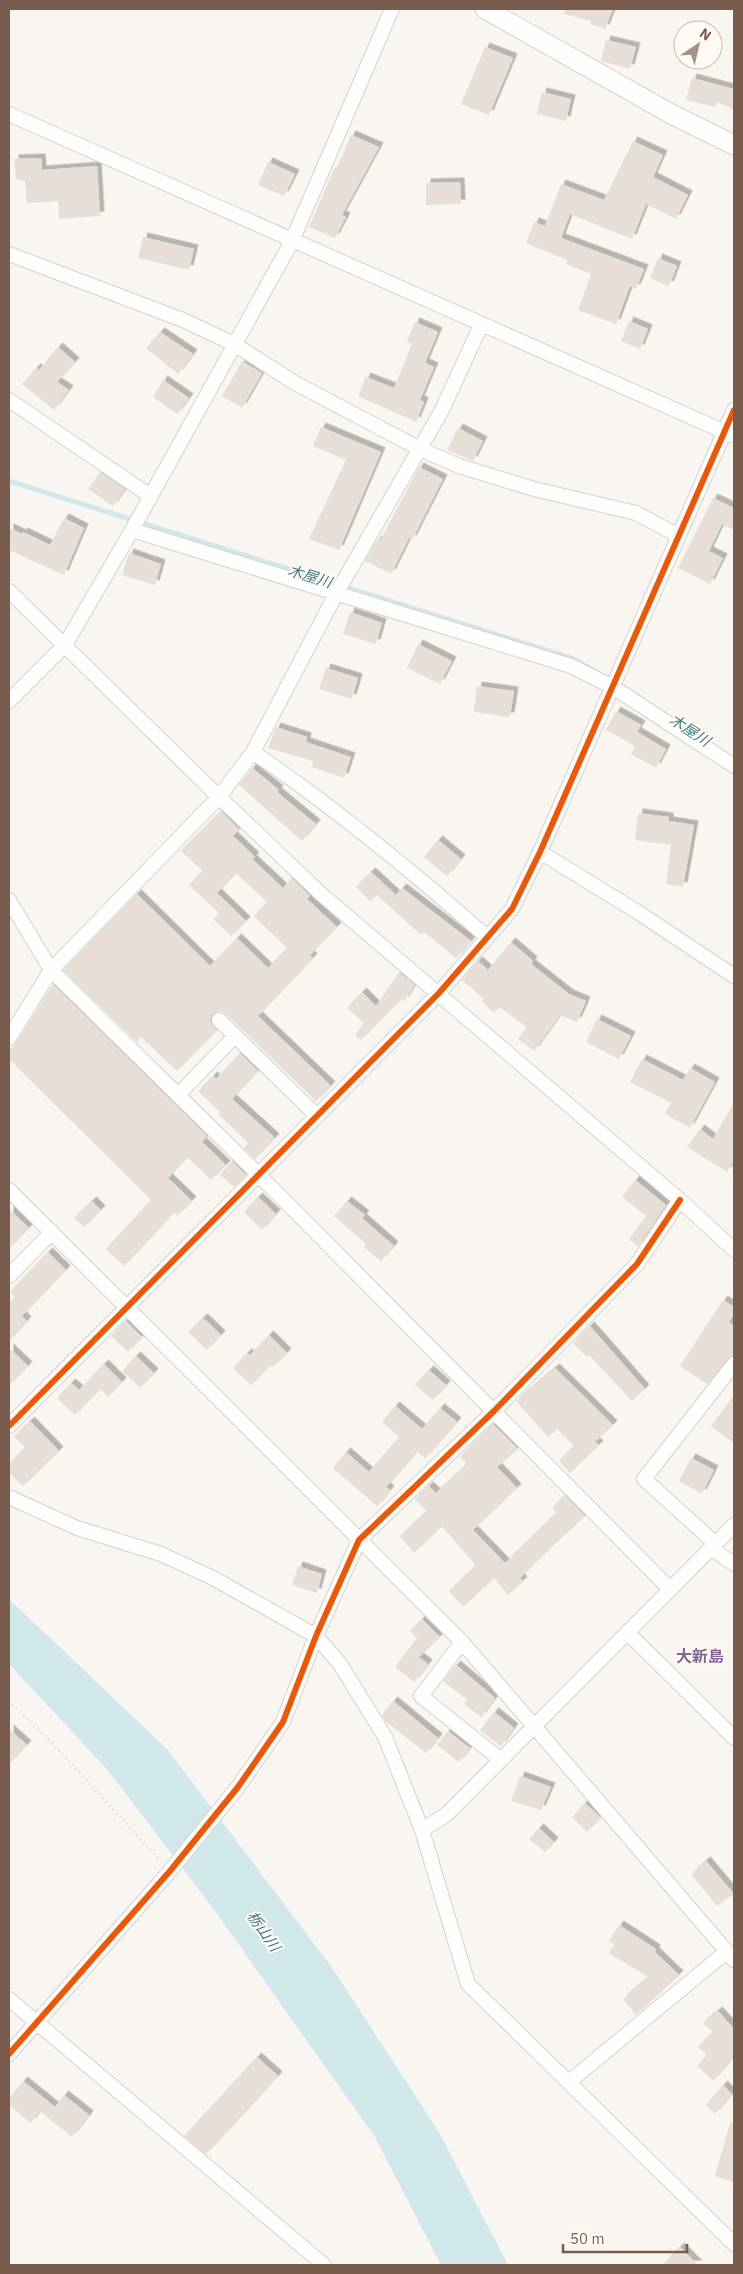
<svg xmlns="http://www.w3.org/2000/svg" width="743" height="2274" font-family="'IBM Plex Sans','Noto Sans JP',sans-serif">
<defs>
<filter id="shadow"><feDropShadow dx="4.5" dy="-4.5" stdDeviation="0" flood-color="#0004"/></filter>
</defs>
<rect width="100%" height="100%" fill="#f9f5f0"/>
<path fill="#d0e8ea" d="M9,1599L168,1750L333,1969L440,2134L508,2265H441L375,2137L210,1904L106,1768L9,1664Z"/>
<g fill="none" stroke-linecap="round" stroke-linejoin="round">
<path stroke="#d0e8ea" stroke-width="5" d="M9,481L571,658L593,670"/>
</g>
<path fill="#e6ded7" filter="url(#shadow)" d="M564,9H613L605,29L591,24V21L564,14Z
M606,40L636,47L630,69L601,61Z
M485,47L513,58L489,115L461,104Z
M692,78L734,89V109L717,102L716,107L686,100Z
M542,92L571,99L566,121L537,114Z
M351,135L379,147L342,215L346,217L335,238L309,227L335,167L337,168Z
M633,141L663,155L653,177L688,195L676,219L646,204L632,239L570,214L561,238L644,269L636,289L630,286L616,324L578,310L591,274L566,264L567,260L526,243L534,222L545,226L561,184L604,200Z
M41,158L42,170L97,166L100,216L59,219L58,201L27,203L25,181L16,179L14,159Z
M268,162L295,174L284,196L258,185Z
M460,182L461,204L426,205V183Z
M143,237L194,249L189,270L138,258Z
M658,258L677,266L669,286L650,278Z
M629,321L648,329L640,349L621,341Z
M415,322L438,332L425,363L434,367L420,400L424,402L416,422L358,396L366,377L394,388L412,344L407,342Z
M160,332L193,354L178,374L146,348Z
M58,347L75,362L57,382L69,390L54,410L22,384L36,368L39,370Z
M242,361L262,373L242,408L222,396Z
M163,380L189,398L177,414L153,397Z
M321,427L381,452L339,550L309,539L346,460L313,446Z
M458,428L483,441L473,461L447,450Z
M419,467L443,479L412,540L409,538L391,574L365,561L377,540L380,541Z
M100,472L125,489L113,506L88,489Z
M713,498L734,508V530L722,524L709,551L723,558L710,584L678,568Z
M64,518L84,528L64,575L9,550V528L22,534L23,532L50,545Z
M129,553L161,564L155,585L122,575Z
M350,612L382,623L376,644L343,634Z
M418,644L452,661L440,684L407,668Z
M326,668L358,678L352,699L319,689Z
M477,686L514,691L510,717L474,712Z
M616,711L641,725L637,732L666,749L656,768L631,754L635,746L606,730Z
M276,727L307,737L306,742L351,757L344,778L312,767L313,761L268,748Z
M252,768L279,790L277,792L316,824L302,841L239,785Z
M221,811L239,829L233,836L255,857L252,859L283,888L292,878L310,896L307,899L337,927L310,955L313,958L258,1016L331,1086L316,1101L229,1017L221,1011L213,1014L210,1018L211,1023L217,1030L177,1071L141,1037L137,1042L63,970L137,894L210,966L237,938L268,968L287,948L254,916L267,902L236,873L217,893L246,921L231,936L213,919L219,913L189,885L203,871L181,851Z
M638,813L669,817V821L694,825L683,887L666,884L671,845L635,840Z
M438,840L461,859L447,876L424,857Z
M371,872L396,895L402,888L471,941L456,958L424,932L421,935L377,895L370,901L356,887Z
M511,942L533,961L531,964L569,994L586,1001L577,1022L560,1015L534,1051L518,1039L527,1027L499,1007L494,1013L482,1002L484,999L462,980L478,961L488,970Z
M399,972L415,985L404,1001L401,999L361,1040L355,1035L364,1023L347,1008L362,992L376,1006Z
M53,984L207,1136L202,1142L226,1165L211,1180L187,1157L168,1178L192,1201L177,1216L174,1212L124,1266L106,1249L151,1200L9,1059V1051L16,1043Z
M597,1019L631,1036L619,1059L586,1042Z
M240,1053L258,1071L232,1099L275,1138L255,1159L244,1148L248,1143L218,1114L220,1112L198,1091L213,1076L216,1079Z
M642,1059L683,1080L690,1068L715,1082L690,1128L665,1114L671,1103L630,1082Z
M734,1102V1161L727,1172L687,1147L700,1129L713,1139Z
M232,1161L246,1175L234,1187L220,1175Z
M635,1180L666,1205L638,1247L629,1239L646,1216L622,1197Z
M258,1197L276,1214L262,1230L244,1212Z
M92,1201L101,1210L84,1227L74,1218Z
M347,1201L365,1215L362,1218L394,1246L381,1261L364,1247L366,1244L334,1216Z
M9,1209L29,1228L9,1249Z
M48,1252L66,1270L22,1316L27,1321L9,1341V1303L16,1297L10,1292Z
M723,1300L734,1307V1314L729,1322L734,1326V1353L707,1384L680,1366Z
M203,1318L221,1335L207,1350L188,1332Z
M126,1321L142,1337L128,1352L111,1336Z
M590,1326L645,1389L632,1401L589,1355L587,1357L573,1343Z
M269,1335L287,1353L273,1367L270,1365L251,1385L233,1368L247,1353L250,1355Z
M9,1348L28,1366L9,1386Z
M136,1356L154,1373L140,1388L122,1371Z
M104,1364L122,1382L108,1397L100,1389L75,1415L57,1398L71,1383L79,1390Z
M555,1368L613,1425L595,1442L599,1445L570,1473L559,1461L574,1446L557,1429L548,1437L516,1401Z
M429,1370L446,1385L433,1400L415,1385Z
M734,1395V1443L711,1426Z
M395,1406L422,1429L440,1408L457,1422L425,1458L417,1451L386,1487L390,1490L377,1506L333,1468L346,1452L369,1472L399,1437L382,1422Z
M30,1421L59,1451L23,1486L9,1473V1464L25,1447L14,1437Z
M493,1424L518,1449L497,1467L517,1488L473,1530L505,1563L556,1513L552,1508L565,1495L585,1516L542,1556L520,1578L523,1581L508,1595L494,1578L463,1607L449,1591L476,1566L442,1526L414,1553L400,1536L427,1511L415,1499L429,1486L436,1493L467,1464L460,1457Z
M691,1458L714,1470L702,1494L679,1481Z
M298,1566L322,1574L317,1593L292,1585Z
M422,1619L440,1637L419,1657L428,1664L414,1682L395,1667L417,1638L410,1631Z
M456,1665L495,1698L481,1717L464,1704L467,1700L443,1681Z
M393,1701L438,1738L426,1753L385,1721L382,1715Z
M494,1712L514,1728L501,1746L480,1730Z
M9,1729L27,1745L9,1764Z
M448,1731L470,1748L459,1762L437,1745Z
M520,1776L551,1787L541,1810L511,1801Z
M585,1803L600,1817L587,1832L572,1817Z
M539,1828L554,1842L545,1852L529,1839Z
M706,1861L734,1894L717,1906L692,1875L693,1872Z
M619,1925L656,1949L655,1952L679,1975L636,2015L623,1999L648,1977L609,1953L615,1944L609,1941Z
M718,2011L734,2029V2056L713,2081L697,2066L707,2055L698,2047L713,2032L703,2023Z
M257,2057L278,2076L206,2154L184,2136Z
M23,2081L55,2107L64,2095L89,2115L72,2137L40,2111L31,2123L9,2105V2099Z
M723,2085L732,2094L715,2114L706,2105Z
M730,2123L734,2124V2182L715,2176Z
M680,2247L698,2265H662Z"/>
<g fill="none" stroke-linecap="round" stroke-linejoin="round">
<g stroke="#d7d1cb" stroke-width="16">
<path id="street" d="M9,114L734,436
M9,254L183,320L234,344L295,383L420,449L459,466L534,489L636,513L679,536
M9,400L149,495
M132,530L571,666L613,687L734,766
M9,591L219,797L320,893L680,1200L734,1250
M9,701L65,645L132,530L292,241L392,9
M253,752C338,810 411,870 487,937
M540,852L636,911L734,976
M9,900L51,970L258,1174L670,1589
M219,1020L317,1116
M9,1038L51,970L219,797L253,752L336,594L442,410L481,325
M178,1095L234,1037
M9,1190L462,1642L734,1960
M9,1276L52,1232
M9,1426L439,993L512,909L540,852L734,410
M9,1497L77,1528L161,1554L213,1578L316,1636L340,1664L385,1737L422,1830L468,1984L734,2244
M716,1544L644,1479L734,1364
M711,1548L734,1564
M627,1632L734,1738
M462,1642L421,1696L501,1760
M422,1830L447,1814L734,1525
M9,1999L324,2265
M9,2054L170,1871L238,1787L283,1722L316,1636L359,1540L494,1411L637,1264L680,1200
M569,2082L726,1952"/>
</g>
<g stroke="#d9d2cb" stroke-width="21">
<path id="secondary" d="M485,9L673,115L734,145"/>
</g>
<path stroke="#dcd5d0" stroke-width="3" stroke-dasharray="1 4" stroke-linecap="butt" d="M9,1701L50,1741L160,1860"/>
<use href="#street" stroke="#fefefd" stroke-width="14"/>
<use href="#secondary" stroke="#fefefd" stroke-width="19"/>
<g stroke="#fffaf3" stroke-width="9">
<path id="cycleway" d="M9,1426L439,993L512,909L540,852L734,410
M9,2054L170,1871L238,1787L283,1722L316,1636L359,1540L494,1411L637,1264L680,1200"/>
</g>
<use href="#cycleway" stroke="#e8590c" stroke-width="6"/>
</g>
<g text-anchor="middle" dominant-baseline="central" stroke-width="4" stroke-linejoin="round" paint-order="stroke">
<g font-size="15" font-style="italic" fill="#437c86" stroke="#fffaf3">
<text transform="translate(310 576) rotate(17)">木屋川</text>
<text transform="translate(690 730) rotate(33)">木屋川</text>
<text transform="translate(264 1931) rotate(55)">栃山川</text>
</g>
<g font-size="16" font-weight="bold" fill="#846695" stroke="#fffaf3">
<text x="700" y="1656">大新島</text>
</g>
</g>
<rect width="743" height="2274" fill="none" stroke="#7a5c4d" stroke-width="20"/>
<g transform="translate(698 45) rotate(35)"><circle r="24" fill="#fffaf3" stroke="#cabbb1"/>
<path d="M0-4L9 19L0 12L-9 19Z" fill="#a69286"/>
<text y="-8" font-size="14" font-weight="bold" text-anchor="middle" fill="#7a5c4d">N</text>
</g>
<path d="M563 2244v8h124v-8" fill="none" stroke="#7a5c4d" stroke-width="2.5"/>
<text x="570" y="2244" font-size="15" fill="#7a5c4d" stroke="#fffaf3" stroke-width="4" paint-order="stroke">50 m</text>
</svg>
